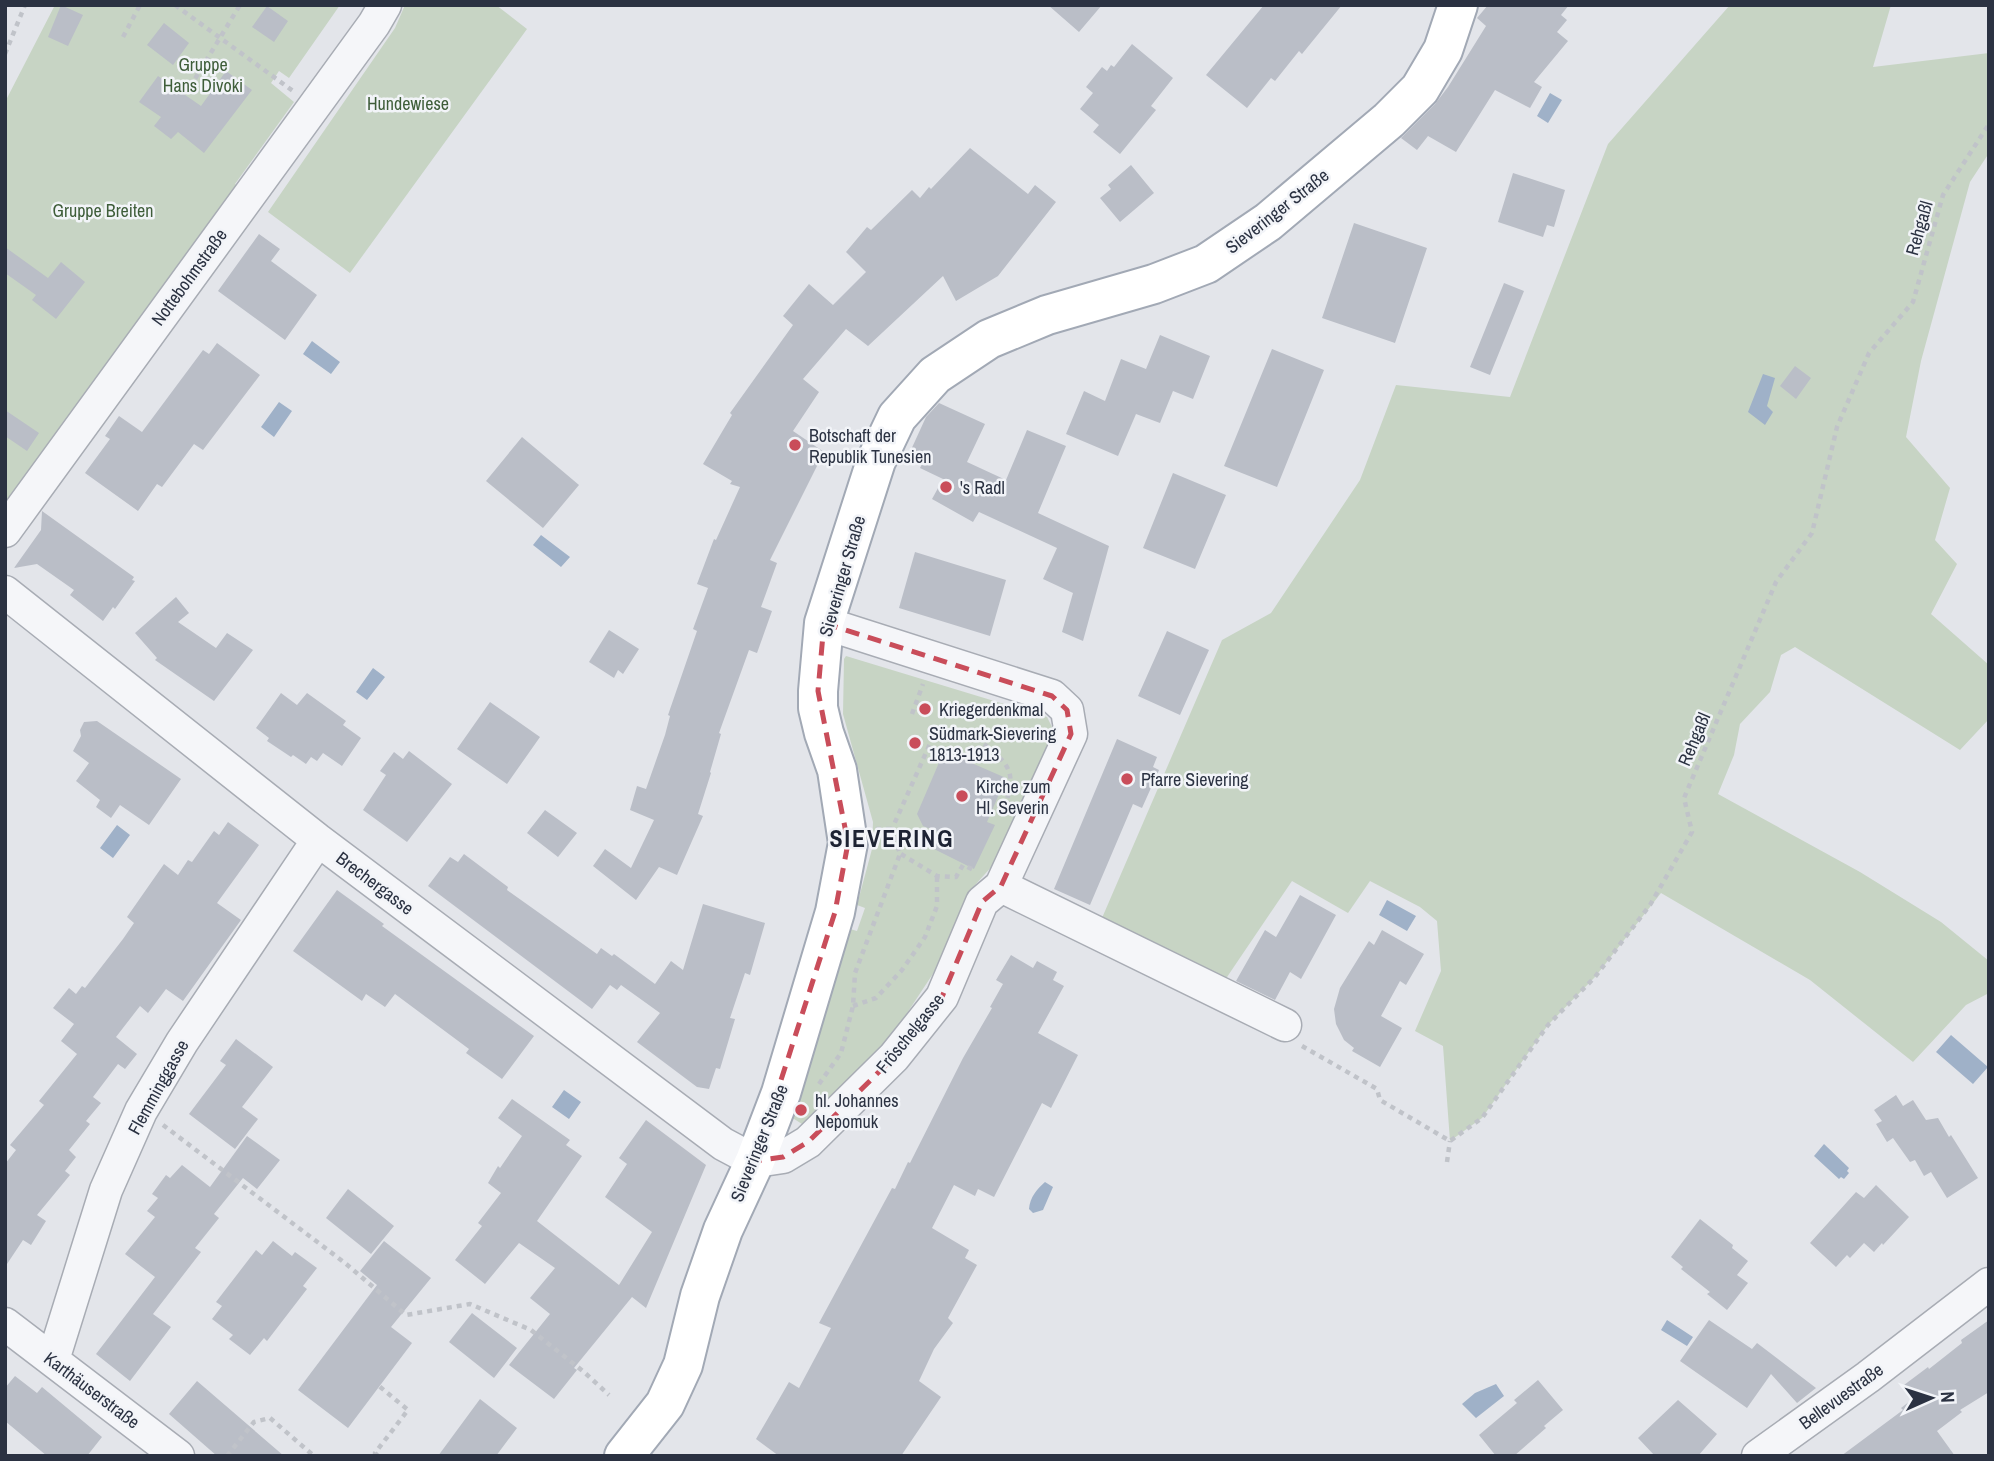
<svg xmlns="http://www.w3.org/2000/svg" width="1994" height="1461" font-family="'Archivo Narrow',sans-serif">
<rect width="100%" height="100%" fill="#e3e5ea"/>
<path fill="#c7d4c4" d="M55,5H340L289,78L279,71L271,83L294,102L235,184L242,190L94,389L89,387L81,399L82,402L5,512V102Z
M405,5H496L527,29L350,273L268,212L395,28Z
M1730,5H1891L1873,67L1989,53V153L1970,182L1921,361L1906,437L1950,488L1935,540L1957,564L1931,614L1989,665V719L1960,750L1795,647L1781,655L1770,692L1740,724L1734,755L1718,794L1860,872L1941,922L1989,961V993L1966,1005L1913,1062L1810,980L1661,893L1595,977L1548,1025L1482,1118L1450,1141L1443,1046L1415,1031L1441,971L1437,921L1420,907L1370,881L1348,913L1292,881L1225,980L1102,918L1222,640L1271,613L1360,480L1396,385L1510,397L1608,144Z
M846,656L1047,717L1055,733L994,864L967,894L944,957L890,1039L802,1124L791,1117L850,929L857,931L865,908L857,905L872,849L873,822L843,714L844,659Z"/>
<path fill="#9fb1c8" d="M1550,93L1562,100L1548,123L1537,116Z
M312,341L340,362L331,374L303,354Z
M1763,374L1775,378L1767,406L1773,412L1765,425L1748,412Z
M279,402L292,411L274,437L261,427Z
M541,535L570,557L561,567L533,545Z
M373,668L385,677L367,700L356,692Z
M117,825L130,835L113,858L100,848Z
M1387,900L1416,916L1407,931L1379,915Z
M1951,1035L1988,1067L1973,1084L1936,1052Z
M564,1090L581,1102L569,1119L552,1107Z
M1824,1144L1849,1168L1847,1171L1849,1173L1844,1179L1841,1177L1839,1179L1814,1156Z
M1045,1182L1053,1187L1043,1210L1033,1213L1029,1209C1030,1197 1037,1189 1045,1182Z
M1667,1320L1693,1337L1687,1346L1661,1330Z
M1496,1384L1504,1396L1476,1418L1462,1404L1475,1393Z"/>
<path fill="#babec7" d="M61,5L83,15L68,46L48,37Z
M1048,5H1102L1079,32Z
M1264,5H1342L1302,54L1299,51L1275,81L1271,78L1247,108L1206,75Z
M1488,5H1569L1561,15L1567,20L1557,32L1568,41L1534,82L1542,87L1530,108L1495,90L1456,152L1428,136L1417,150L1401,138L1435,104L1448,87L1486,26L1477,18Z
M267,6L288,21L274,42L252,27Z
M164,23L189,43L173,65L147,45Z
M1132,44L1173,78L1151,106L1156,110L1120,154L1093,132L1099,125L1080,109L1093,93L1086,87L1102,67L1107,71L1111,65L1114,67Z
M226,71L252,90L204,153L178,132L171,139L154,126L161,117L139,102L158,76L201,106Z
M970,148L1028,194L1035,185L1056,202L998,276L956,301L943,276L868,346L846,329L803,379L819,392L793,431L824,452L770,560L777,563L761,607L772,611L757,653L749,650L719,733L721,734L710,772L711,773L698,814L703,816L677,875L659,867L636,900L593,866L605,849L631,868L654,820L630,810L637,786L646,789L665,735L670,716L668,715L697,631L693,629L708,588L697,584L714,539L716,540L740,487L730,484L732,481L703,464L732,415L730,413L793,325L783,316L809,284L833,305L866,272L846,252L867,227L871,230L912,190L920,198L929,187L931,189Z
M1131,165L1154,193L1120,222L1100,198L1111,189L1108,185Z
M1513,173L1565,190L1554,227L1547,225L1543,237L1498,222Z
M1354,223L1427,248L1395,343L1322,318Z
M259,234L280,249L271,261L317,295L285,340L218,291Z
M5,247L48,278L61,262L85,282L56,319L32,300L36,295L5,273Z
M1504,283L1524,291L1490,375L1470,367Z
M1160,335L1210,356L1193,399L1173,391L1160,423L1136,414L1118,456L1066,434L1084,391L1105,401L1121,359L1146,369Z
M217,343L260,375L203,450L194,444L162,487L157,484L138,511L85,473L110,439L105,436L119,416L142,432L203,350L209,354Z
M1272,349L1324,370L1277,487L1224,466Z
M1795,366L1811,378L1796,399L1780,386Z
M939,403L985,424L967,462L1006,480L1027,430L1066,446L1038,513L1109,546L1083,641L1062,632L1073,593L1043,579L1057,548L979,512L973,522L932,499L943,479L920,468L925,458L910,452L926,417Z
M5,410L39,433L27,451L5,436Z
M522,437L579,485L543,528L486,481Z
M1173,473L1226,495L1195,569L1143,548Z
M42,511L134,577L132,580L135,581L115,609L113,607L103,621L70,595L74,590L37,564L14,568L41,530Z
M915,552L1006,580L990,636L899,608Z
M176,597L189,613L178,622L216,648L227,633L253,650L214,701L155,660L157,658L135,633Z
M609,630L639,649L623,674L618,670L614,678L589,662Z
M1167,631L1209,650L1180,715L1138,696Z
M281,693L297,705L307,693L346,721L343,725L361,738L342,766L323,753L317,761L311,757L306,764L293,755L291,757L267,741L269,738L256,728Z
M490,702L540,737L507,784L457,749Z
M97,721L181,779L149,825L120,805L111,818L96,807L100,800L76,781L89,763L73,751L81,736L80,730L84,722Z
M1117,739L1157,757L1153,767L1159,770L1142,808L1133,804L1090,905L1054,889Z
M409,751L452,784L407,842L363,810L386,775L380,771L394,752L403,759Z
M944,751L1006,778L987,822L995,825L974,869L932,848L938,832L923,826L917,814Z
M545,810L577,833L558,857L527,833Z
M228,822L259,845L217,903L241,920L183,1001L166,989L148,1013L140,1006L116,1037L137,1054L125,1069L118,1064L93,1097L101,1103L86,1121L90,1124L69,1150L76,1157L65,1171L70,1175L37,1215L46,1221L31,1245L23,1240L5,1267V1164L16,1150L10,1145L44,1105L39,1101L77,1054L61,1041L74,1024L53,1008L69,988L76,994L82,986L85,988L123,939L134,923L127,917L164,864L178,875L188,860L192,862L214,831L219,835Z
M464,854L508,887L507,890L597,954L601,948L612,956L614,954L655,984L671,961L683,970L703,904L765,923L750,975L745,973L730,1018L735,1019L720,1069L716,1068L709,1089L697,1087L637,1042L660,1013L621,985L617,990L610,985L592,1009L428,886L450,857L458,862Z
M337,890L384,924L382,926L534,1036L502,1079L466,1053L469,1049L395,994L385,1007L366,994L362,1001L293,951Z
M1300,895L1336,915L1301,979L1290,972L1275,1000L1236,981L1265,930L1276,937Z
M1382,930L1424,954L1406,985L1400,981L1381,1016L1402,1028L1380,1067L1352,1051L1354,1048L1344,1040L1336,1024L1334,1009L1340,988L1369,941L1374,945Z
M1011,955L1033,968L1037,961L1057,972L1053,980L1064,986L1038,1033L1078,1055L1051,1108L1042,1103L994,1197L978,1189L975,1196L954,1185L932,1228L969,1250L965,1258L977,1265L948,1318L953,1323L934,1349L919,1381L941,1397L901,1456H779L756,1439L789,1382L799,1388L831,1328L819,1323L892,1188L895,1189L908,1162L910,1163L963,1058L992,1008L990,1007L1003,984L996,980Z
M236,1039L273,1067L242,1107L258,1119L235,1149L189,1114L226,1065L220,1061Z
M1896,1095L1903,1106L1913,1100L1926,1120L1938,1118L1949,1137L1951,1135L1978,1178L1947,1198L1931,1172L1924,1176L1915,1160L1910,1162L1893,1138L1887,1142L1876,1124L1882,1121L1874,1110Z
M512,1099L570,1140L566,1145L582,1156L537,1221L619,1285L652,1232L605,1197L627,1164L619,1158L646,1120L706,1165L646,1308L632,1297L574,1368L577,1370L554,1399L509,1365L550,1314L530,1298L555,1268L519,1243L485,1284L455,1260L482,1226L478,1223L501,1193L488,1183L498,1166L500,1168L522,1136L498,1118Z
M247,1136L280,1160L257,1189L243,1178L214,1214L219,1218L195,1248L201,1252L153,1314L171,1327L130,1381L96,1354L155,1277L125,1254L155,1217L147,1211L158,1198L152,1194L166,1175L170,1178L182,1165L210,1187Z
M1876,1185L1909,1217L1883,1245L1882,1243L1874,1252L1864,1243L1850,1258L1847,1255L1836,1267L1810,1243L1856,1192L1864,1198Z
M348,1189L394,1226L371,1254L326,1218Z
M1700,1219L1733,1245L1732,1248L1748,1261L1737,1275L1748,1283L1727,1310L1707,1294L1710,1292L1681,1269L1683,1267L1671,1257Z
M273,1241L292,1256L295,1252L317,1268L303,1286L307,1289L267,1341L264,1338L250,1355L229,1339L233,1335L212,1319L222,1306L216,1302L256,1250L262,1255Z
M384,1241L431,1278L391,1327L412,1343L348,1428L298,1390L377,1285L360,1271Z
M472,1313L517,1348L494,1378L449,1342Z
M1709,1320L1752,1349L1757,1343L1816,1388L1797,1403L1771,1374L1747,1408L1680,1361Z
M1989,1320V1392L1960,1410L1962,1412L1937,1431L1955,1456H1841L1903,1410L1901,1408L1914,1398L1904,1385L1928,1367L1929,1369L1962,1343L1961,1340Z
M15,1376L37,1393L42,1387L102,1437L87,1456H47L5,1421V1388Z
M1538,1380L1563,1410L1544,1426L1546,1428L1514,1456H1496L1479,1435L1517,1403L1514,1400Z
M197,1381L284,1456H217L169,1414Z
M480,1399L517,1428L496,1456H438Z
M1678,1400L1717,1434L1698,1456H1655L1638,1438Z"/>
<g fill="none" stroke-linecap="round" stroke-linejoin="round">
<g stroke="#a8acb4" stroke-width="35">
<path id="minor" d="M5,531L374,24L385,5
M5,592L318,840L723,1144L755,1161L783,1157L808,1142L894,1057L942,997L982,902L1001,886L1071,734L1067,710L1052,696L824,623
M1001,886L1285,1025
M5,1324L178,1456
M53,1360L106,1190L141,1111L182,1042L318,840
M1758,1456L1868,1377L1989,1284"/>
</g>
<g stroke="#a2a9b5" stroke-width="42">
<path id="major" d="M624,1456L665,1404L683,1365L700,1296L723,1230L755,1161L781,1093L835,912L848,843L837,770L824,733L818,708V691L824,623L876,461L897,417L935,375L989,339L1047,315L1154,284L1206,264L1268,222L1389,120L1420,89L1443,50L1458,5"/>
</g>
<path stroke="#c0c3c9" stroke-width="4.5" stroke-dasharray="5 5" stroke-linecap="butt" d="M175,5L293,91
M123,37L140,5
M5,54L25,5
M190,87L240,5
M912,714L923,684
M984,744C1007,763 1017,771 1006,802
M876,829H892
M901,854L937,876L956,877L963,865L976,871
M853,1006L876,998L902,970L925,937L937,906V876
M1302,1046L1377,1089L1380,1100L1450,1141L1482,1118L1548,1025L1595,977L1650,905L1692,832L1684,798L1776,582L1812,533L1837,427L1869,353L1913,302L1943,195L1989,124
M819,1084L841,1053L853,1006L855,973L900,854L892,829L937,728
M163,1125L345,1263L406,1315L470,1304L531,1330L584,1372L609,1395
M1447,1162L1450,1141
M227,1456L254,1422L270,1418L314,1456
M378,1456L375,1453L408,1410L379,1386"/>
<use href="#minor" stroke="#f5f6f9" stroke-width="32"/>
<use href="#major" stroke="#fff" stroke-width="38"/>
</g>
<path fill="none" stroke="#c94d5a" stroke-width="5" stroke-dasharray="14 9" stroke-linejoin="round" d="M824,623L1052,696L1067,710L1071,734L1001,886L982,902L942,997L894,1057L808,1142L783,1157L755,1161L835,912L848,843L818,691Z"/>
<g fill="#c94d5a" stroke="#f2f4f8" stroke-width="2.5">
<circle cx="795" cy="445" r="7"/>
<circle cx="946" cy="487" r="7"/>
<circle cx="925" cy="709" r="7"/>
<circle cx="915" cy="743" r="7"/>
<circle cx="1127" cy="779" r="7"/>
<circle cx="962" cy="796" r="7"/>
<circle cx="801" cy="1110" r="7"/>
</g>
<g text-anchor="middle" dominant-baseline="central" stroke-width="5" stroke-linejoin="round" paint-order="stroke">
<g font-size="18" fill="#3e5d39" stroke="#f2f4f8">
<text x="203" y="64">Gruppe<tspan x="203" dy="21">Hans Divoki</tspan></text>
<text x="408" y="103">Hundewiese</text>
<text x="103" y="210">Gruppe Breiten</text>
</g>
<g font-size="18" fill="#2b3242" stroke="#f2f4f8">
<text transform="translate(1277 211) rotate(-38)">Sieveringer Straße</text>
<text transform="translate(1919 228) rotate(-74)">Rehgaßl</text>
<text transform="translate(189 277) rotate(-54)">Nottebohmstraße</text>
<text transform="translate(842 576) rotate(-74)">Sieveringer Straße</text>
<text transform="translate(1694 739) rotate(-67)">Rehgaßl</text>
<text transform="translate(375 883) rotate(37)">Brechergasse</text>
<text transform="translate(910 1033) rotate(-51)">Fröschelgasse</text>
<text transform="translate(158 1087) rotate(-61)">Flemminggasse</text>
<text transform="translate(759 1143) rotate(-68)">Sieveringer Straße</text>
<text transform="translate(92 1390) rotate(37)">Karthäuserstraße</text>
<text transform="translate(1841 1396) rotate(-36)">Bellevuestraße</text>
</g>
<g font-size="18" fill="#2b3242" stroke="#f2f4f8" text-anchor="start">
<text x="809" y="435">Botschaft der<tspan x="809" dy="21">Republik Tunesien</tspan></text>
<text x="960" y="487">'s Radl</text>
<text x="939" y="709">Kriegerdenkmal</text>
<text x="929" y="733">Südmark-Sievering<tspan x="929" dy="21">1813-1913</tspan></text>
<text x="1141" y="779">Pfarre Sievering</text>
<text x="976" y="786">Kirche zum<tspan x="976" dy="21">Hl. Severin</tspan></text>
<text x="815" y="1100">hl. Johannes<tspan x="815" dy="21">Nepomuk</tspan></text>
</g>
<g font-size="24" font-weight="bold" letter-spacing="2" fill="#1d2333" stroke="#f2f4f8">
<text x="892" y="838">SIEVERING</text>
</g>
</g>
<rect width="1994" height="1461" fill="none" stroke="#2b3242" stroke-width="14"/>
<g transform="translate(1931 1398) rotate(87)" stroke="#f2f4f8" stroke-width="5" paint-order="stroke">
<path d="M0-5L12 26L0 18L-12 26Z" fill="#2b3242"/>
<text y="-10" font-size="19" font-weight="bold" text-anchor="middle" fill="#2b3242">N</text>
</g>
</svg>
